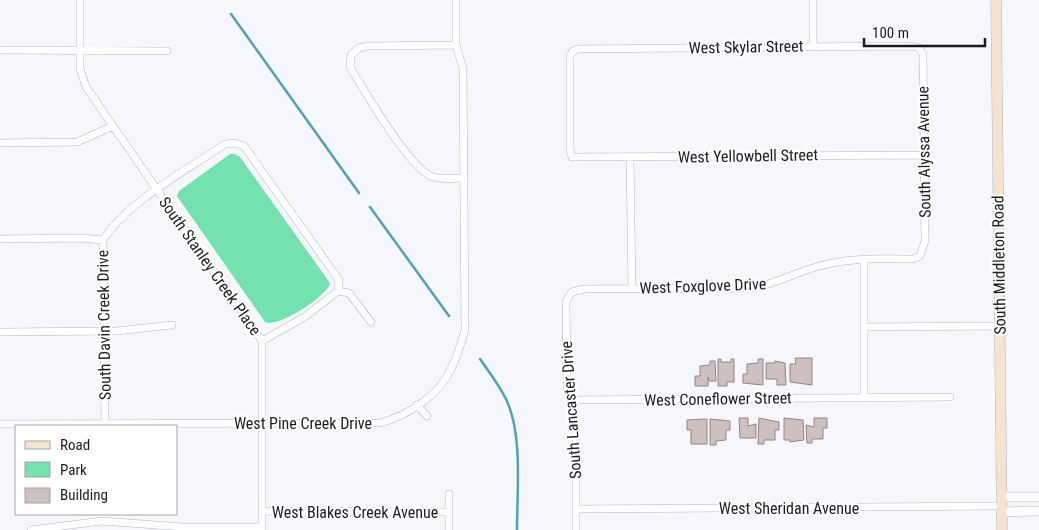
<svg xmlns="http://www.w3.org/2000/svg" width="1039" height="530" font-family="'Roboto Condensed',sans-serif">
<rect width="100%" height="100%" fill="#f5f7fd"/>
<path fill="#75e1ae" d="M230,154H235L240,157L330,283C329,295 277,329 265,322L177,196L179,191Z"/>
<g fill="none" stroke-linecap="round" stroke-linejoin="round">
<path stroke="#579fb4" stroke-width="2.5" d="M231,14L359,193
M370,207L449,316
M480,359C489,372 499,385 506,399C523,434 517,491 517,530"/>
</g>
<path fill="#cdc0be" stroke="#918482" d="M795,358H812V385L790,382V364H796Z
M718,359H721V362H731V359H734V382H727V386H718Z
M758,359H763V385L743,383V374H747V364L758,363Z
M710,361H715L716,381H709L708,377V386H695V376H700V366L710,365Z
M775,361L785,363L786,385H777V379H766V363H775Z
M739,418H748V426L756,424V438H740Z
M759,418L779,422V430H775V440H764V444H758Z
M784,418L803,420L804,440L790,442V440H784Z
M814,418H827V428H823V439H812V443H807L806,425L814,427Z
M707,419V444H691V430H687V420Z
M710,419L730,421V430H726V440L716,441V445H710Z"/>
<g fill="none" stroke-linecap="round" stroke-linejoin="round">
<g stroke="#b2b5bf" stroke-width="8">
<path id="minor" d="M80,0V69L86,87L262,341V530
M813,0V47
M456,45L367,46L359,48L351,55L350,67C364,90 410,170 433,177C442,180 455,178 464,178
M0,50L167,51
M0,143L77,142L113,126
M630,158L632,289
M0,239L81,238L103,240
M864,260V397
M338,291L349,293L371,322
M864,327L999,326
M0,332L117,331L172,325
M571,400L950,397
M417,405L427,416
M0,424L380,423C409,415 440,395 452,367C458,356 461,342 465,330L463,69L456,45V0
M105,424L103,240C127,202 187,170 225,144L235,143L244,146L339,280L338,291L306,316L262,341
M449,494V512
M576,509L1001,506
M262,511L449,512V530
M31,530L102,521L183,527H262
M576,530V427L567,386L566,301L572,292L584,289L754,288C776,283 795,273 816,267C848,257 881,259 913,259L920,256L925,241L923,54L919,48L913,46L578,49L573,51L570,56V150L572,157L924,155"/>
</g>
<g stroke="#b2b5bf" stroke-width="10">
<path id="tertiary" d="M1001,497H1039
M1001,512L1039,511"/>
</g>
<g stroke="#b2b5bf" stroke-width="11">
<path id="secondary" d="M996,0L1002,530"/>
</g>
<use href="#minor" stroke="#fff" stroke-width="7"/>
<use href="#tertiary" stroke="#fff" stroke-width="9"/>
<use href="#secondary" stroke="#f6e2d1" stroke-width="10"/>
</g>
<g text-anchor="middle" dominant-baseline="central" stroke-width="4" stroke-linejoin="round" paint-order="stroke">
<g font-size="16" fill="#1a1b1f" stroke="#fff">
<text transform="translate(746 47) rotate(-1)">West Skylar Street</text>
<text transform="translate(924 152) rotate(-91)">South Alyssa Avenue</text>
<text transform="translate(748 156) rotate(-1)">West Yellowbell Street</text>
<text transform="translate(999 265) rotate(-91)">South Middleton Road</text>
<text transform="translate(210 266) rotate(55)">South Stanley Creek Place</text>
<text transform="translate(703 286) rotate(-2)">West Foxglove Drive</text>
<text transform="translate(104 325) rotate(-91)">South Davin Creek Drive</text>
<text transform="translate(718 399) rotate(-1)">West Coneflower Street</text>
<text transform="translate(571 410) rotate(-94)">South Lancaster Drive</text>
<text x="303" y="423">West Pine Creek Drive</text>
<text x="789" y="508">West Sheridan Avenue</text>
<text x="355" y="512">West Blakes Creek Avenue</text>
</g>
</g>
<rect x="15" y="425" width="162" height="90" fill="#ffffff" stroke="#a3a4a5"/>
<rect x="25" y="441" width="25" height="8" fill="#f6e2d1" stroke="#a3a4a5"/>
<text x="60" y="450" font-size="15" fill="#1a1b1f">Road</text>
<rect x="25" y="462" width="25" height="15" fill="#75e1ae" stroke="#a3a4a5"/>
<text x="60" y="475" font-size="15" fill="#1a1b1f">Park</text>
<rect x="25" y="488" width="25" height="15" fill="#cdc0be" stroke="#a3a4a5"/>
<text x="60" y="500" font-size="15" fill="#1a1b1f">Building</text>
<path d="M864 38v8h121v-8" fill="none" stroke="#1a1b1f" stroke-width="2.5"/>
<text x="872" y="38" font-size="15" fill="#1a1b1f" stroke="#ffffff" stroke-width="4" paint-order="stroke">100 m</text>
</svg>
